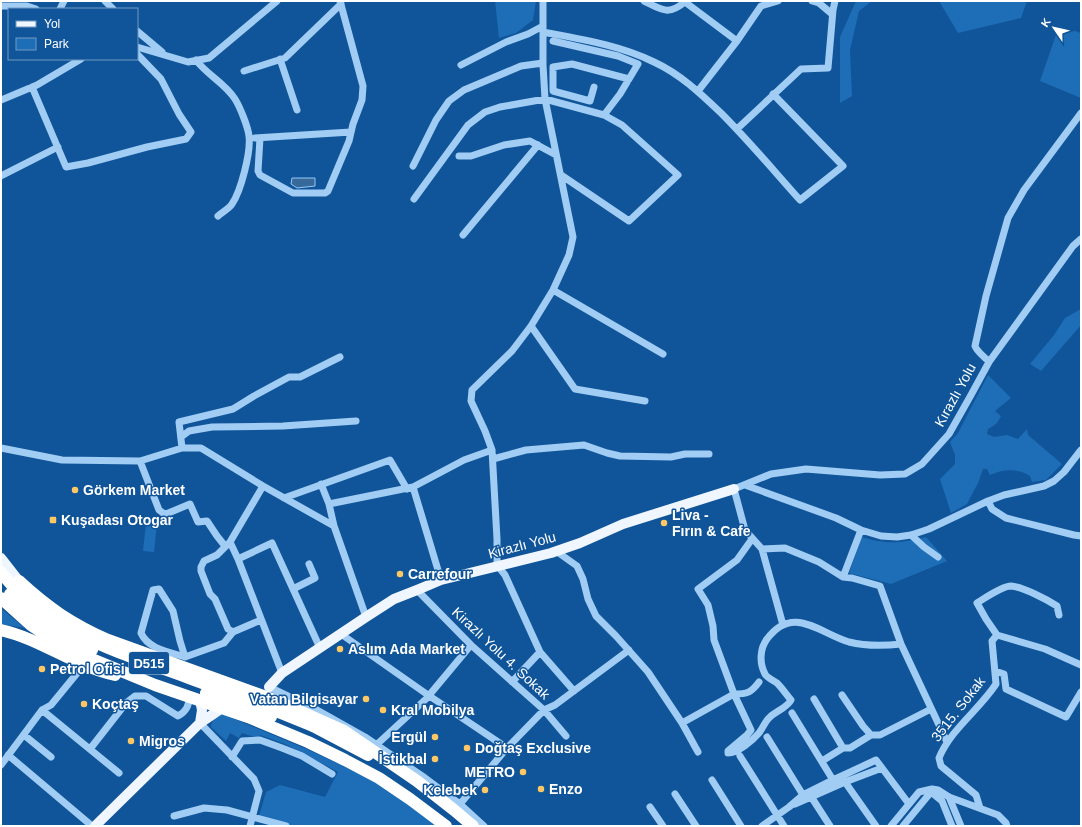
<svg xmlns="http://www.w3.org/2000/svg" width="1082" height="827" font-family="Arial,sans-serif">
<rect width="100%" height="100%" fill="#105599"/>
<path fill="#1e6db7" d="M495,1H536L533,20L516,33L499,38Z
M856,1H872L859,11L850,50L852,96L840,103V37Z
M939,1H1027L1021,18L958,33Z
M1059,26L1081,33V98L1040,81Z
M1081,309V325L1041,371L1030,364L1054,335L1065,318Z
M988,375L1011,398L995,411L1001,416C998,423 994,426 988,429L987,434L994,437L1007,435L1018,439L1027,429L1028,435L1062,464L1046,480L1032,482L1030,476C1018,468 1003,469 990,475L987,469H983L978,483L967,504L951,513L940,479L955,464V455L950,442L958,433Z
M146,523L157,524L154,552L143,551Z
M862,537C888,545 900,543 926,537L947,561L891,584L849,573Z
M1,609L4,611L25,628L1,624Z
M223,714C274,736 326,755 374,782C397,794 417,811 437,826H294L261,817L259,816L266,792L280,785L325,797L338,772L285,744L260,735L258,738L242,733L239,738L230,733L226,741L211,727C211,720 218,715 223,714Z"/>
<path fill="#37699b" stroke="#93c9f8" d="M292,178H315V186L297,188L291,184Z"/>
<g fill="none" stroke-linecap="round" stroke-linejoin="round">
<path stroke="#a1cdf5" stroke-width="7" d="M105,1L113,9
M543,1V65L545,99L573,237L569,255L553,290L531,326L512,351L472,390L471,401L485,431L492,450L497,539V565L505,575L540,652L574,691
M644,1C662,10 669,16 686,1
M812,1L819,3L832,14
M685,2L737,41
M1,6H27L36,9
M60,9L64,1
M137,31L162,52
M543,32C580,39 619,45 654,62C680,74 700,93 721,113C749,141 774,171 800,200L843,166L773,94
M553,41L618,56L638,64L620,94L604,115
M137,47L188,62L209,58L277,1
M280,59L297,110
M196,60C207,75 225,83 235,99C240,107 248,127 249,136C251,152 241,191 232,204C229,209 222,212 218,216
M461,65L506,42L528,34L543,26
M244,71L285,58L341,4
M32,87L66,167L88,163L147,147L186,139L191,132L179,114L161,79L137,54
M594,87L590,101L553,91V67L572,64L629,79
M698,91L737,41L761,6L778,1
M1,100L37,85L81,59
M737,129L801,69L828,68L833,10L835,1
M255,138L351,132
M260,138L258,171L260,175L293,193H325L328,191L349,141L353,124L362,100L363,86L340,1
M459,156H471L504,145L530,141L556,155
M413,166L436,120L449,101L464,90L521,66L543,63
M1,176L58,147
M414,199L468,125L485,112L500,107L545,99L604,115L622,125L678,175L629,221L561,175
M463,235L538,145
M553,290L663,354
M531,326L575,389L645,401
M989,362C984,356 977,352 975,346L986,296L1008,218L1024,190L1081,113
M181,437L189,431L212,427L283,426L356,421
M1,448L62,460L140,461L182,448H201L263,486L334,526L366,617
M182,448L179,422L233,409L254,396L289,377H300L340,357
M493,459L526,450L584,445L607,453L620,456L671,457L685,454H709
M140,461L159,510L163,513L166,514L190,504L198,522L207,521L217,536L225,546
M321,484L329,504L334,526
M745,485L836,518L861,530L881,536L897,537L911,535L929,529L988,501L1004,495L1044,486L1054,481L1064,472L1081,450
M263,486L230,542L238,559L282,673
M413,487L464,460L492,450
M284,498L390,460L407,489
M988,501L992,509L1006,518L1074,535L1081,536
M329,504L413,487L441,580
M911,535L924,547L938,557
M752,539L737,560L698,589L708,605L713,626L714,640L734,694L751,730L747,735L728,751V753C738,753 753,740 759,733C763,728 765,721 770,717C776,711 787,708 791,700C786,694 782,688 777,683C773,680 767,678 765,674C759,663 760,648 767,639C793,604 819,633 849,642C865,646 884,646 901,644
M228,544L217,555L204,561L201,567V571L210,594L215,599L228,629L233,632
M762,549L783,625
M556,551L577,566L583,579L588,599L596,616L616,636L648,672L682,723L698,752
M238,559L272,543L320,648
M843,577L861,530
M293,589L315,578L309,564
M417,590L471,645L544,710L566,736
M1059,615L1057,606C1046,599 1023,587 1011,586C1002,586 985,598 977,603L986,619L997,635L1045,649L1081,665
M341,634L428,695L507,748
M185,657C169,652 148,649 141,633L153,590L159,589L173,611L180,641L185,657L224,643L233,632L261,620
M995,671L1004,674L1006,689L1066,717L1081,692
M512,682L540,652
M269,687L317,710L365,737L425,778L460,804L484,826
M842,695L863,726L871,735
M814,699L843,748
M42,710L119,773
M792,713L833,780
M200,723L254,779L259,791L250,826
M682,723L734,694C747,694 751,693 759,682
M24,735L51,757
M871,735H880L931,709
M767,737L803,795
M947,742L901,644L880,586L852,578L843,577L819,562L785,548L762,549L745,530L734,489L771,474L806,469L880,475L905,474L922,464L949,434L971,395L989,362L1073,246L1081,239
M373,748L426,699L471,645
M90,749L126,703L135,696H146L178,716C187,711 188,706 190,697
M8,755L92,826
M740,756L784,826
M232,757L242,741L260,740L282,748L302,756L332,774
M822,761L843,748H850L871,735
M1,765L42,710L51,705L83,666
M712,780L741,826
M845,782L876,826
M675,794L696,826
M949,797L961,826
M812,798L830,826
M460,804L507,748L544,710L555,705L629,650
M795,804L845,782L882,768
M650,807L663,826
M980,808L976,795L941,766L939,758C951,729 979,710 996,684L992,641L997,635
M174,816L204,808L227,810L286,826
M762,826L789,807L803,795L833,780L876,760L909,804
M891,826L919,792L932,789L938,790L949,797L998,815L1006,823L1007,826
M903,826L931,792L942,801L952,826"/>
<path stroke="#eff6ff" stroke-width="10" d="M1,558L19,581L16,587
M269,687L282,673L366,617L394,599L417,590L441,580L551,553L580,543L623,524L734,489
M200,723L202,710L200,700
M95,826L200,723L222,708"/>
<path stroke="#fff" stroke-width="12" d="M19,581C48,608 72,624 108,640L277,701L344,731L417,781L454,810L473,826
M1,598L31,625L53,640L70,650L155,685L248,717L308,742L345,760L379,778L410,799L446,826
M1,630C41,639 74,666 115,675
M313,726L368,755"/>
<path stroke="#fff" stroke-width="12" d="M1,572C46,632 121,653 189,678C231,693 272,709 313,726
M10,594C33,618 61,637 92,650
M206,693L271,717"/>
</g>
<g fill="#ffc865" stroke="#105599" stroke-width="1.5">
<circle cx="75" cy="490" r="4"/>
<rect x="49" y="516" width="8" height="8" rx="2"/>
<circle cx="664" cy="523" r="4"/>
<circle cx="400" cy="574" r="4"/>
<circle cx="340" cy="649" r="4"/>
<circle cx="42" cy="669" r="4"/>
<circle cx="366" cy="699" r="4"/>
<circle cx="84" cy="704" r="4"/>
<circle cx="383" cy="710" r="4"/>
<circle cx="435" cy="737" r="4"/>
<circle cx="131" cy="741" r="4"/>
<circle cx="467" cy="748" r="4"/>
<circle cx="435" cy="759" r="4"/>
<circle cx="523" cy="772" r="4"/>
<circle cx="541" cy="789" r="4"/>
<circle cx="485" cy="790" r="4"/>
</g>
<g text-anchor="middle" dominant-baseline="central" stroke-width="3" stroke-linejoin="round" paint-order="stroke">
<rect fill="#105599" stroke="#b7cce0" stroke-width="1" x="129" y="652" width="40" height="22" rx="3"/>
<g font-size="13" font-weight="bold" fill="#fff">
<text x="149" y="663">D515</text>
</g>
<g font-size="14" fill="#fff" stroke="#105599">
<text transform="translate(955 395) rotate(-61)">Kırazlı Yolu</text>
<text transform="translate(522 545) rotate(-15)">Kirazlı Yolu</text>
<text transform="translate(501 653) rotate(43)">Kirazlı Yolu 4. Sokak</text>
<text transform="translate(958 709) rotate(-52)">3515. Sokak</text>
</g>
<g font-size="14" font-weight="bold" fill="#fff" stroke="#105599" text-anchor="start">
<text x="83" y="490">Görkem Market</text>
<text x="672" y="515">Liva -<tspan x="672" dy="16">Fırın &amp; Cafe</tspan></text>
<text x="61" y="520">Kuşadası Otogar</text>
<text x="408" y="574">Carrefour</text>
<text x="348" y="649">Aslım Ada Market</text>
<text x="50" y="669">Petrol Ofisi</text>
<text x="358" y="699" text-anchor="end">Vatan Bilgisayar</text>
<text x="92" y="704">Koçtaş</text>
<text x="391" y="710">Kral Mobilya</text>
<text x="427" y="737" text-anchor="end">Ergül</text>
<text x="139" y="741">Migros</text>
<text x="475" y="748">Doğtaş Exclusive</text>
<text x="427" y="759" text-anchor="end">İstikbal</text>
<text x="515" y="772" text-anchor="end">METRO</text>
<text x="549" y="789">Enzo</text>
<text x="477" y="790" text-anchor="end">Kelebek</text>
</g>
</g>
<rect width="1082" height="827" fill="none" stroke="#ffffff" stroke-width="4"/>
<rect x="8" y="8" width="130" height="52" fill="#105599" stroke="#7099c2"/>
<rect x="16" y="21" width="20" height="6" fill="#eff6ff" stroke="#7099c2"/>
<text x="44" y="28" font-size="12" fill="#ffffff">Yol</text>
<rect x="16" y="38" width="20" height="12" fill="#1e6db7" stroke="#7099c2"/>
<text x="44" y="48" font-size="12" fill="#ffffff">Park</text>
<g transform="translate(1054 28) rotate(304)" stroke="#105599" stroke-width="3" paint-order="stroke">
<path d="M0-3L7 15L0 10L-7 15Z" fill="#ffffff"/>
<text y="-6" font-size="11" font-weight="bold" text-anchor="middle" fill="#ffffff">K</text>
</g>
</svg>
